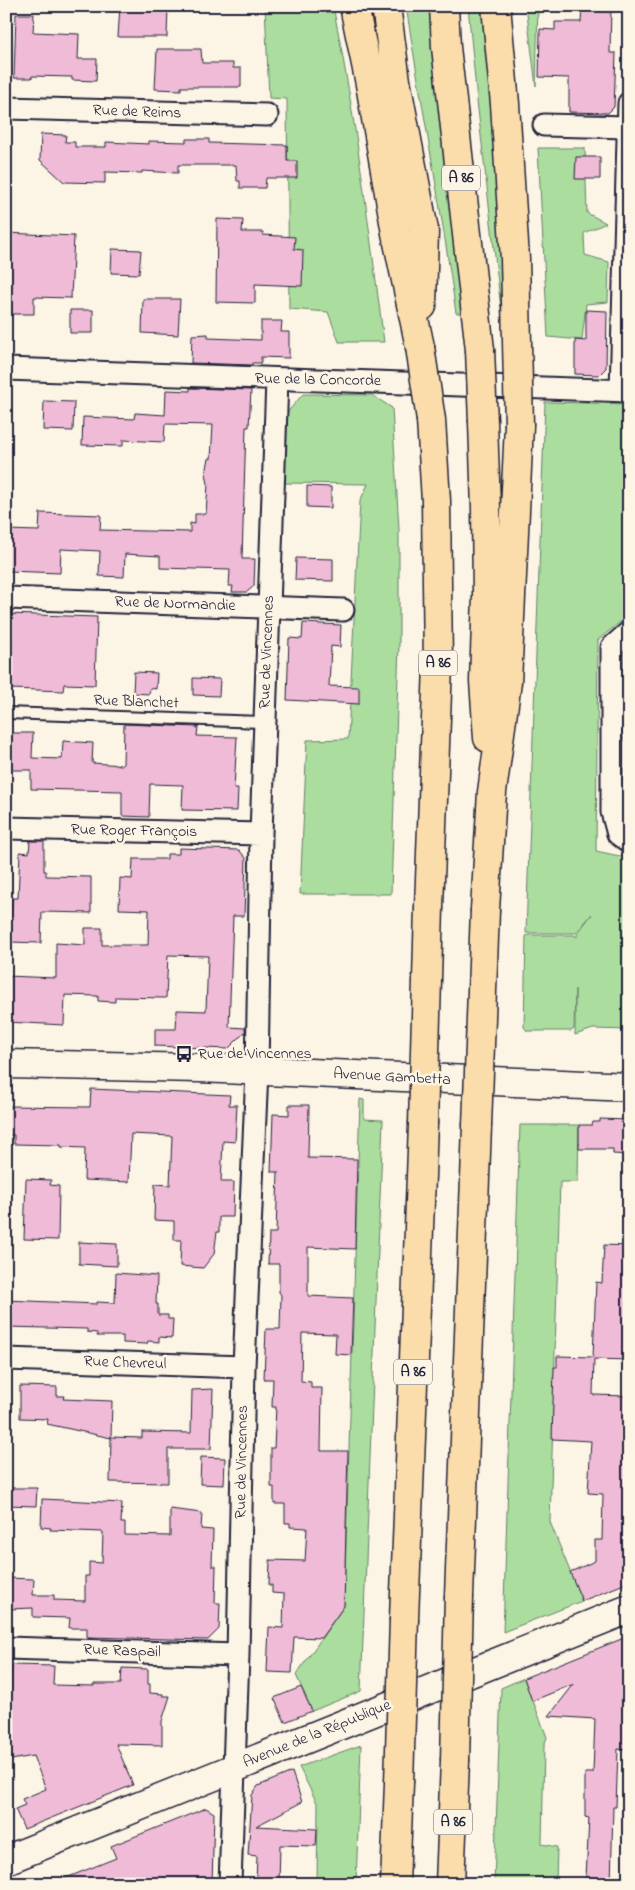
<svg xmlns="http://www.w3.org/2000/svg" width="635" height="1890" font-family="'Indie Flower',sans-serif">
<rect width="100%" height="100%" fill="#fcf5e5"/>
<filter id="ink" filterUnits="userSpaceOnUse"><feTurbulence type="fractalNoise" baseFrequency=".02" numOctaves="2"/><feDisplacementMap in="SourceGraphic" scale="10" xChannelSelector="R" yChannelSelector="G"/><feConvolveMatrix kernelMatrix="1 2 1 2 8 2 1 2 1" color-interpolation-filters="sRGB"/></filter>
<g filter="url(#ink)">
<path fill="#abdd9e" stroke="#66806c" d="M265,6H333C356,117 369,230 384,342H339L328,312L289,309L287,99L269,98Z
M406,6H436L466,313H456C442,211 422,109 406,6Z
M468,6H481L484,32L495,65L500,121L503,326L477,101Z
M526,6H538L536,86Z
M538,148H585L587,213L606,223L584,233L585,255L609,262L608,302L586,304L582,340L548,337Z
M303,394L372,395L392,408L399,530V644L391,894H300L307,740L348,739L360,501L368,484L281,483L285,415Z
M545,402L629,404V615L598,640L596,851L629,858V1030L593,1029L575,1035V989L574,1029L571,1031H527L524,1027L526,936L528,935H574L577,937V934L592,914L576,933H526Z
M360,1099L364,1100V1119L383,1120L361,1691L312,1711L296,1675L344,1606Z
M520,1125H579L578,1182H560L550,1522L582,1601L503,1632Z
M524,1678L547,1737L544,1746L542,1844L557,1847L556,1884H494L501,1688Z
M361,1745L356,1884H317L318,1805L299,1767Z"/>
<path fill="#f0bbd6" stroke="#22223b" d="M120,6H168L167,37H118Z
M582,6H611L610,53H616L614,107L608,113L569,112V78L539,77L540,29L555,30V22H581Z
M16,14H34L33,32L79,34L78,59H97L96,81L72,80V77L32,76V78H14Z
M157,49H201L202,63H233V68H241V87H181V90L155,89Z
M41,134L66,135L65,142H75V147H106V142L149,144V141L186,142V139H209V143L287,145V161H297V178H266L265,188H240V181H237L236,165H178V173L142,171V173L105,172V183L64,182L40,160Z
M576,157H600V179H575Z
M217,219L243,220L242,232H263V235L295,237L294,249L303,250L302,286L255,284V303L216,302Z
M6,233L74,236L71,298L34,297V314H6Z
M112,249L141,250L139,274L111,273Z
M143,299H180L178,335L142,333Z
M70,310H93V333H70Z
M586,310L607,311L606,368L599,375L575,374V340L586,341Z
M261,321H282L281,332H289V358L261,357V363H252V365L191,363L192,335L208,334V338L261,340Z
M190,388L251,390L249,427H246L242,559H255L254,586L247,592H232L233,586H229L230,570L160,568V556L125,554L124,577L99,576L100,551L61,549L60,573L8,571L6,530L39,531L40,513L101,515L100,530L190,532V523L195,524V514H206L208,484L206,473L209,458L211,459L213,425L165,424L164,442L123,440V446L82,445L83,417L134,419L135,413L165,415L166,390L190,391Z
M44,401L74,402L73,431L43,430Z
M307,486L331,487V508L307,507Z
M296,558L333,559V581L295,580Z
M7,614L97,617L95,685L64,684L63,691L11,689L12,640H6Z
M303,623L341,625L340,647L331,646L329,686L359,687V704L287,700L289,638L302,639Z
M134,672L157,673L156,689L150,688L149,694L133,693Z
M193,678L220,679L219,696L193,695Z
M124,724L198,727L197,736L237,737L234,789H238L237,811L182,810L183,785L150,784L149,817L122,816V791L31,789V770H6L7,733H33L32,758L62,759L63,741L93,743L92,763L123,765Z
M30,841H44V871H46V876L91,877V913L42,912L41,943L10,942L12,898H18L20,852L29,853Z
M179,848L239,850L246,858L244,916H233L229,1027L245,1028V1032L228,1049L155,1046V1029H176L177,1010L206,1011L208,956L168,955L166,998L115,997V1002L98,1001V996L65,995L64,1025L6,1022V976L56,978V943L85,945V928H102V945H148L149,910L119,909L120,878L132,879L133,859H167V854H179Z
M91,1089L230,1095L229,1105H237L235,1142L223,1141L221,1182H234L233,1217H219V1232H217L214,1254L203,1268L180,1266L181,1240H174V1221L154,1220L155,1184L170,1185L172,1136L131,1134L129,1182L84,1180L85,1148L61,1147V1145L14,1144V1135H6V1106L90,1107Z
M289,1105H309L308,1158L357,1159L355,1249L308,1247V1296L353,1298L351,1355L335,1354L336,1334L302,1333L301,1381L311,1382V1388H322L321,1451H348L344,1606L321,1638L294,1637L292,1673L267,1672L269,1627L283,1628L284,1594L272,1593V1585H269L270,1560L305,1561L307,1528L290,1527V1523H285V1504H274V1487H271V1448H274L276,1407H272L273,1379H264L266,1329H280L281,1295L279,1292V1264H268L269,1233H276L278,1172H271L273,1114L289,1115Z
M600,1119L629,1120V1155L613,1154V1149H579V1125H592L593,1122H600Z
M26,1179L51,1180L50,1185L59,1186L58,1240L24,1239Z
M79,1242L117,1244V1266L79,1264Z
M604,1245L629,1246L625,1339H629V1360L594,1359L593,1395L629,1396L625,1501H627L626,1542H629V1582L582,1601L570,1572L595,1561V1540H602L603,1494L588,1493L591,1441L552,1439L554,1367H557V1356L593,1357L596,1282L602,1283Z
M116,1273L157,1276L156,1304H158V1315H168V1319H173L172,1338L159,1337V1342L148,1341L147,1344L123,1343V1336H97V1333L87,1332V1329L6,1327V1300L97,1304V1302L115,1303Z
M20,1386L57,1387V1396H64L63,1399L112,1401L111,1438L47,1424L48,1419L20,1418Z
M213,1389L211,1449H168V1483L110,1482L111,1437L142,1438V1432L191,1433L192,1390Z
M201,1457L225,1458L224,1485L200,1484Z
M6,1488H37L36,1506L6,1505Z
M42,1499L122,1503L121,1523H125V1535L170,1536V1509L202,1513L201,1529L213,1530L212,1566H216L215,1603H220L219,1629L208,1640L87,1637V1628H69L70,1618L33,1617V1608L9,1609V1605L6,1604V1578L34,1579L33,1595H54V1600L85,1601V1576H89V1562L102,1563L103,1532L50,1530L51,1528L41,1527Z
M629,1636V1712H627L625,1750L618,1749L616,1807H613L611,1884H589V1878H586L589,1818L585,1817V1773H593L595,1719L549,1716L574,1684L532,1701L524,1678Z
M12,1665L54,1666L53,1685L94,1686V1684H121L122,1668L148,1669V1684H150V1693L163,1694V1696H170L162,1721V1745L116,1744L133,1785L24,1829L15,1809L25,1805L22,1799L46,1789L33,1756L6,1761V1733H8Z
M301,1687L312,1711L285,1722L274,1698Z
M292,1772L302,1802L256,1826L317,1829L316,1846L280,1845L279,1884H256L257,1856L248,1855L252,1795L258,1786Z
M206,1808L214,1813L212,1884H162V1879L135,1884H56V1882L116,1858L111,1846Z"/>
<g fill="none" stroke-linecap="round" stroke-linejoin="round">
<g stroke="#22223b" stroke-width="14">
<path id="lane" d="M6,713L264,722"/>
</g>
<g stroke="#22223b" stroke-width="25">
<path id="street" d="M6,108L267,115
M544,125L629,127
M6,369L629,391
M621,391L629,103
M6,598L343,610
M629,632L612,647V812L618,834L629,842
M6,828L261,834
M6,1359L244,1367
M6,1648L238,1655
M230,1884L238,1655L244,1367L257,1071L261,834L277,380"/>
</g>
<g stroke="#22223b" stroke-width="31">
<path id="secondary" d="M6,1064L199,1068L629,1087
M6,1860L629,1609"/>
</g>
<g stroke="#22223b" stroke-width="31">
<path id="highway" d="M354,6L370,84L396,233L420,347
M386,6L396,81L424,230L422,306
M444,6L446,47L480,350
M483,422L486,508L487,595L484,681L488,738
M429,907L438,665L436,501L431,420
M485,910L492,792L507,682L519,425
M459,1596L477,1126
M404,1619L423,1124
M395,1884L399,1783
M450,1884L455,1761"/>
</g>
<use href="#lane" stroke="#fcf5e5" stroke-width="10"/>
<use href="#street" stroke="#fcf5e5" stroke-width="21"/>
<use href="#secondary" stroke="#fcf5e5" stroke-width="28"/>
<use href="#highway" stroke="#fbddab" stroke-width="28"/>
<g stroke="#22223b" stroke-width="31" stroke-linecap="butt">
<path id="highway-bridge" d="M496,6L505,104L515,259L519,425
M420,347L431,420
M480,350L483,422
M423,1124L429,907
M477,1126L485,910
M455,1761L459,1596
M399,1783L404,1619"/>
</g>
<use href="#highway-bridge" stroke="#fbddab" stroke-width="28"/>
</g>
</g>
<defs>
<g id="bus-bare" transform="scale(1.35)"><path d="M-5-6H5V4H4V6H2V4H-2V6H-4V4H-5ZM-3.5-4V0h7V-4ZM-3.5 1.2v1.5H-2V1.2ZM2 1.2v1.5H3.5V1.2Z" fill="#22223b" stroke="#fcf5e5" stroke-width="2.5" paint-order="stroke"/></g>
</defs>
<g fill-rule="evenodd">
<use href="#bus-bare" x="184" y="1054"/>
</g>
<g text-anchor="middle" dominant-baseline="central" stroke-width="5" stroke-linejoin="round" paint-order="stroke">
<g fill="#fcf5e5" stroke="#63616e" stroke-width="1">
<rect x="442" y="165.5" width="38" height="25" rx="4"/>
<rect x="419" y="650.5" width="38" height="25" rx="4"/>
<rect x="394" y="1359.5" width="38" height="25" rx="4"/>
<rect x="434" y="1809.5" width="38" height="25" rx="4"/>
</g>
<g font-size="15" font-weight="bold" fill="#22223b">
<text x="461" y="178">A 86</text>
<text x="438" y="663">A 86</text>
<text x="413" y="1372">A 86</text>
<text x="453" y="1822">A 86</text>
</g>
<g font-size="16" fill="#22223b" stroke="#fcf5e5">
<text transform="translate(137 112) rotate(2)">Rue de Reims</text>
<text transform="translate(318 380) rotate(1)">Rue de la Concorde</text>
<text transform="translate(175 604) rotate(2)">Rue de Normandie</text>
<text transform="translate(267 652) rotate(-88)">Rue de Vincennes</text>
<text transform="translate(136 702) rotate(2)">Rue Blanchet</text>
<text transform="translate(134 831) rotate(1)">Rue Roger François</text>
<text transform="translate(392 1077) rotate(3)">Avenue Gambetta</text>
<text transform="translate(125 1363) rotate(2)">Rue Chevreul</text>
<text transform="translate(242 1462) rotate(-89)">Rue de Vincennes</text>
<text transform="translate(122 1651) rotate(2)">Rue Raspail</text>
<text transform="translate(317 1734) rotate(-22)">Avenue de la République</text>
</g>
<g font-size="16" fill="#22223b" stroke="#fcf5e5" text-anchor="start">
<text x="198" y="1054">Rue de Vincennes</text>
</g>
</g>
<rect width="635" height="1890" fill="none" stroke="#fcf5e5" stroke-width="25"/>
<rect x="12" y="12" width="610" height="1865" fill="none" stroke="#22223b" stroke-width="2" filter="url(#ink)"/>
</svg>
